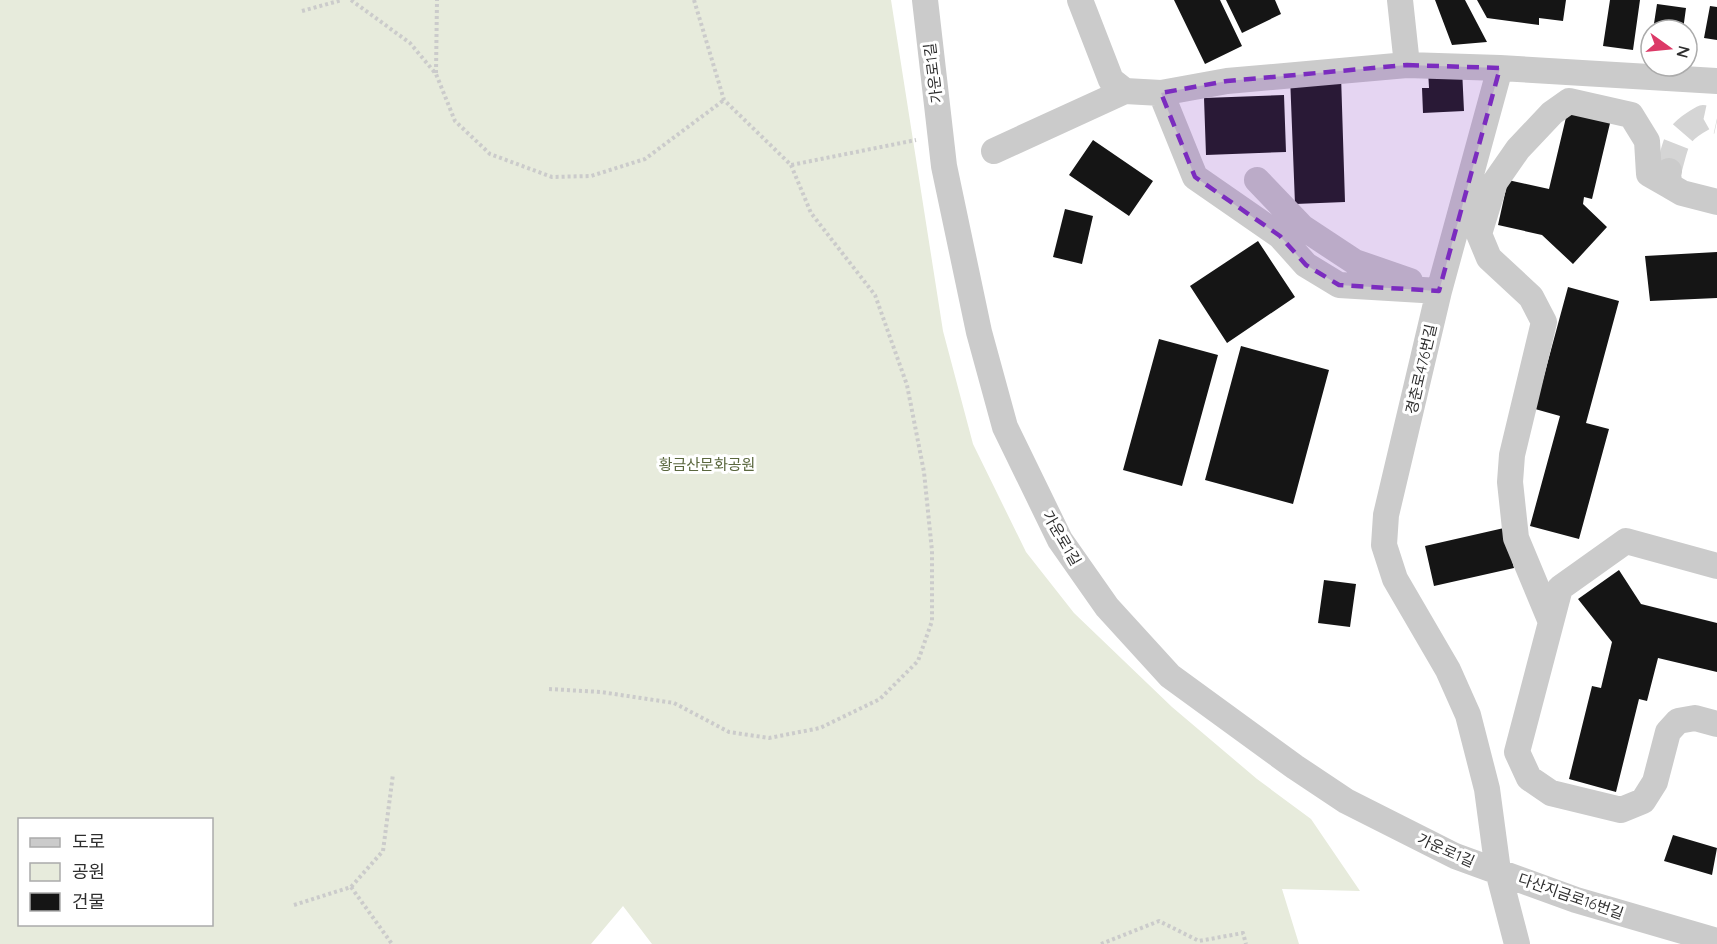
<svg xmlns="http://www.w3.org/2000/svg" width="1717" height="944" font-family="Quicksand,'Noto Sans KR',sans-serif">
<rect width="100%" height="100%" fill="#fff"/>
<path fill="#e7ebdc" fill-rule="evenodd" d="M0,0H891L943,331L973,444L1026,552L1074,613L1172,707L1257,779L1311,819L1360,891L1282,889L1299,944H652L623,906L591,944H0ZM20,820H212V924H20Z"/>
<path fill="#151515" d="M1174,0H1220L1242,46L1205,64Z
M1226,0H1275L1281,14L1242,33Z
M1435,0H1465L1487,42L1452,45Z
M1477,0H1566L1563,21L1539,18V25L1487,18Z
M1610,0H1640L1633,50L1603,46Z
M1657,4L1686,8L1683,30H1653Z
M1710,6L1717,7V40L1704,38Z
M1462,69L1464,111L1423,113L1422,88H1429L1428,70Z
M1341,75L1345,202L1295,204L1290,76Z
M1284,95L1286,152L1206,155L1204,98Z
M1568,109L1611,119L1592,199L1584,197L1583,204L1607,227L1573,264L1542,235L1498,225L1508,180L1549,189Z
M1093,140L1153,181L1129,216L1069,175Z
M1065,209L1093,216L1082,264L1053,257Z
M1258,241L1295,297L1227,343L1190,286Z
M1717,252V298L1650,301L1645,256Z
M1568,287L1619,301L1586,423L1609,429L1579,539L1530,526L1560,416L1535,409Z
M1159,339L1218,355L1182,486L1123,470Z
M1241,346L1329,370L1293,504L1205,480Z
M1504,528L1514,568L1434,586L1425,546Z
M1619,570L1641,604L1717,623V672L1658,658L1647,701L1639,699L1616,792L1569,779L1592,686L1601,688L1612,642L1578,599Z
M1324,580L1356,584L1350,627L1318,623Z
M1673,835L1717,848L1712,875L1664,861Z"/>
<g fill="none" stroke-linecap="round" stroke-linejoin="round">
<path stroke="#d5d5d5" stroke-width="26" stroke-dasharray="26 13" stroke-linecap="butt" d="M1669,169C1677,140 1676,133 1703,118L1717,121"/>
<path stroke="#cbcbcb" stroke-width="4" stroke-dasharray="3 3" stroke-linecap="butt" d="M351,0L410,43L436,74L455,121L490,154L552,177L591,176L645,159L724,100
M694,0L724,100L791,165L916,140
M302,11L342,0
M436,73L437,0
M549,689L601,692L674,703L729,732L769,738L820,728L880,699L918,661L932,621V551L924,472L907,385L875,295L811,213L791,165
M351,887L392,944
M294,905L351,887L383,851L393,774
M1101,944L1159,921L1199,941L1243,933L1246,944"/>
<path stroke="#cbcbcb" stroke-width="26" d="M925,0L944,166L979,332L1005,427L1060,540L1107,607L1170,676L1295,767L1346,801L1455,856L1576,900L1717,941
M1080,0L1111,80L1125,91L1161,93L1227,81L1407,65
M1400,0L1407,65L1500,68
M1161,93L1195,177L1280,236L1306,265L1339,285L1439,291
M994,151L1125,91
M1669,171L1668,175L1670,186L1682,193L1717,202
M1257,180L1302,227L1355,262L1410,281
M1717,566L1626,541L1560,588L1517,752L1529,778L1551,793L1621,810L1643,801L1655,782L1668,732L1678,721L1695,718L1717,724
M1551,622L1516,538L1510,482L1512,455L1544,322L1531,297L1489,258L1479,234L1495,182L1518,149L1552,113L1569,101L1631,115L1647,141L1649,174L1670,186
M1517,944L1498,871L1487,789L1468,715L1448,670L1395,579L1384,545L1386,515L1439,291L1500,68L1717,81"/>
</g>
<path fill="#7b2cbf" fill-opacity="0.2" stroke="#7b2cbf" stroke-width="4.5" stroke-dasharray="12 8" stroke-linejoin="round" d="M1407,65L1500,68L1439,291L1339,285L1306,265L1280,236L1195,177L1161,93L1227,81Z"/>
<g text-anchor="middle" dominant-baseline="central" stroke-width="6" stroke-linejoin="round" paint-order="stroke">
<g font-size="15" fill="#2e2e2e" stroke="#fff">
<text transform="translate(933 73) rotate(-97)">가운로1길</text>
<text transform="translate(1421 369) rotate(-77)">경춘로476번길</text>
<text transform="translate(1062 538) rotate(60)">가운로1길</text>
<text transform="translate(1446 850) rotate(24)">가운로1길</text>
<text transform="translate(1571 896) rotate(19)">다산지금로16번길</text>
</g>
<g font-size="15" fill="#5a673e" stroke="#fff">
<text x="707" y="464">황금산문화공원</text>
</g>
</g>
<rect x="18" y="818" width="195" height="108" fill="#ffffff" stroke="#ababab" stroke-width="1.5"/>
<rect x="30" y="838" width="30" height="9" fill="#cbcbcb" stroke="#ababab" stroke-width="1.5"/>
<text x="72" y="848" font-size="18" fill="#2e2e2e">도로</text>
<rect x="30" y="863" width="30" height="18" fill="#e7ebdc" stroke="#ababab" stroke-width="1.5"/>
<text x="72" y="878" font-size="18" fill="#2e2e2e">공원</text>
<rect x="30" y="893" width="30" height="18" fill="#151515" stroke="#ababab" stroke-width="1.5"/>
<text x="72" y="908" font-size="18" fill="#2e2e2e">건물</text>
<g transform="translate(1669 48) rotate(105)"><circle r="28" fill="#ffffff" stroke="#ababab" stroke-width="1.5"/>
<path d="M0-4.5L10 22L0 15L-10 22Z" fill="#dc3967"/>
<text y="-9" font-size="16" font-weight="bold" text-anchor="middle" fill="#2e2e2e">N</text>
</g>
</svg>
